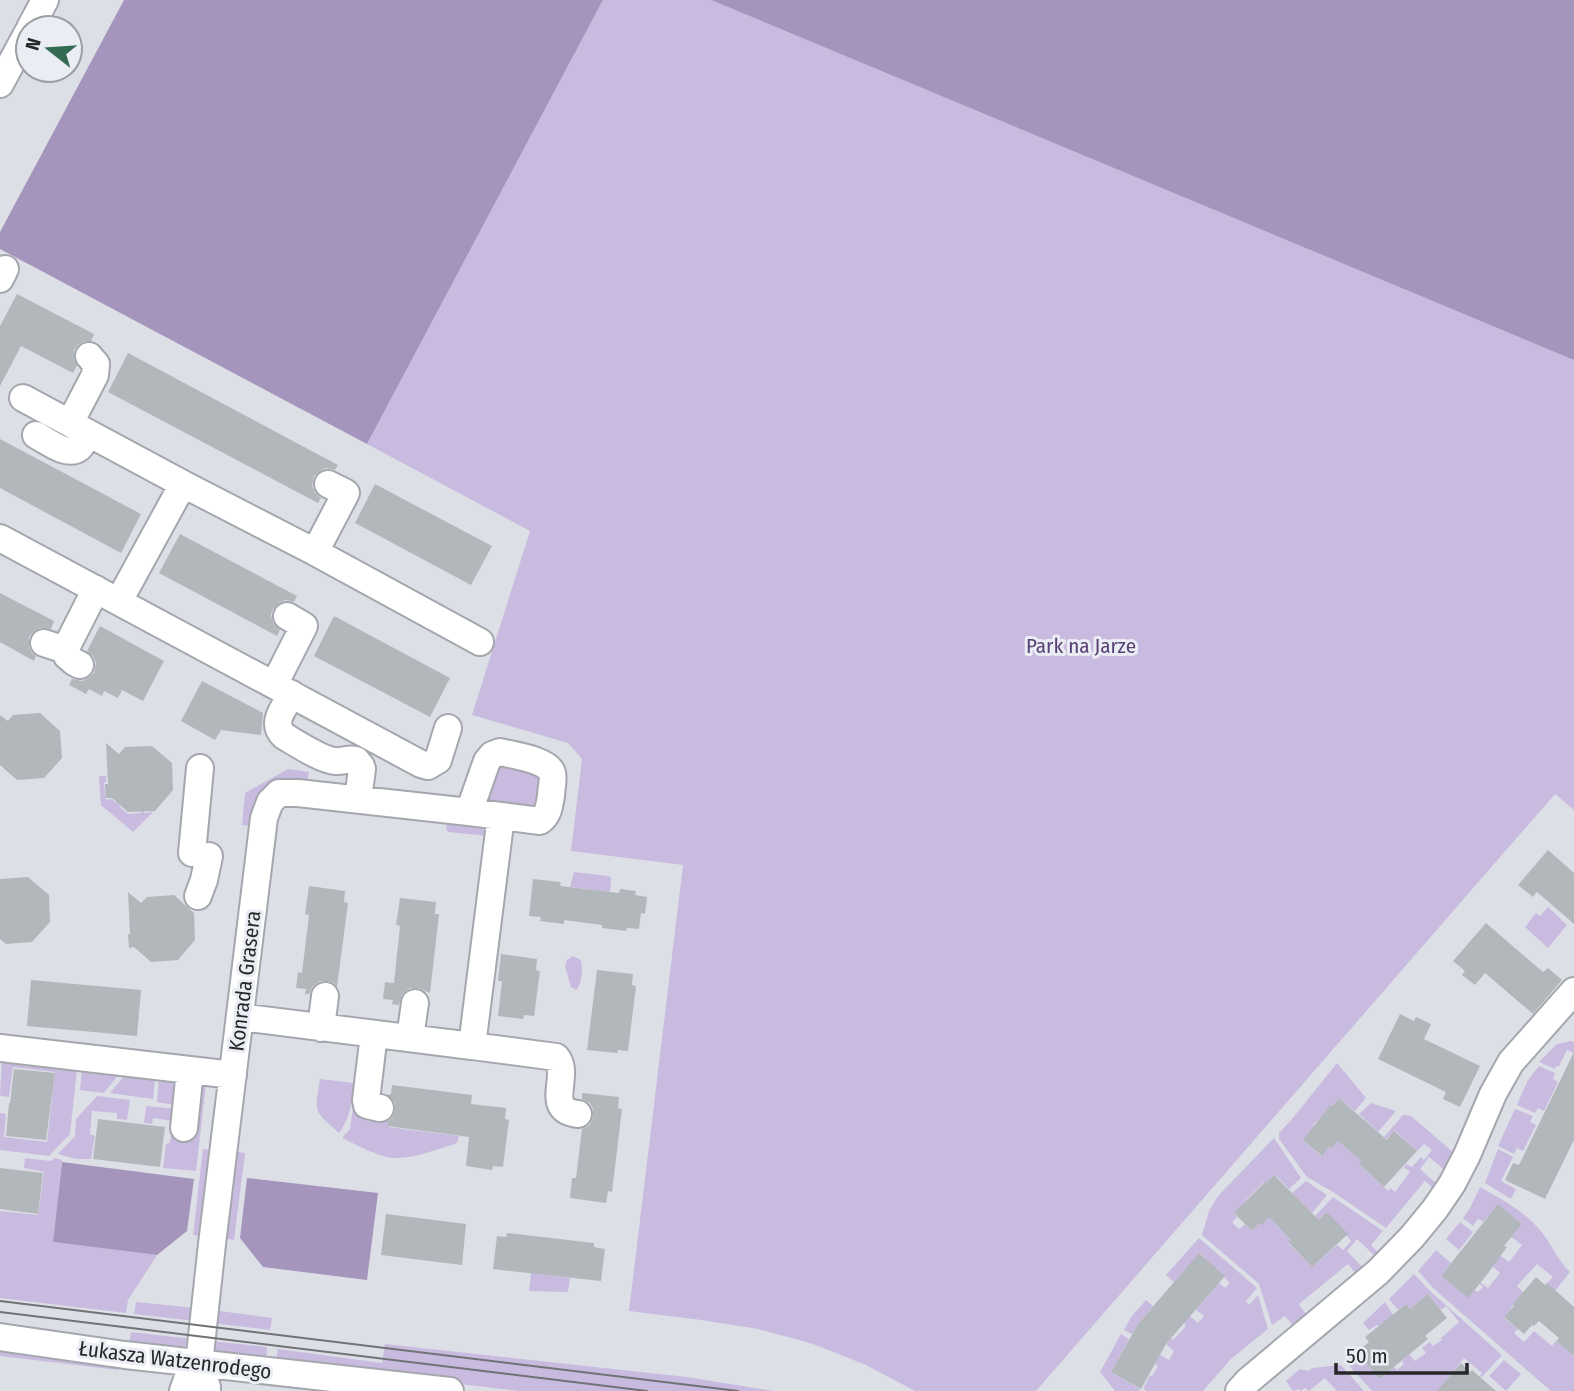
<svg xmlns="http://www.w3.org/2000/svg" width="1574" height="1391" font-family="'Fira Sans Condensed',sans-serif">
<rect width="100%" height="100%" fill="#dce0e6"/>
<path fill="#c9bbe0" d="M603,0H711L1574,360V810L1555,794L1036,1391H915L866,1365L813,1344L758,1329L701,1320L629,1311L683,865L571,851L582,759L568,743L472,715L530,531L367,444Z
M496,765L535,770L544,782L535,809L485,805Z
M288,769L309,772L307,784L254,827L242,825L245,793Z
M99,776H106V782L104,783L106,800L112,799L116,803L119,800L122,802L119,806L128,814L141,813V808H143L144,813L153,812L133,832L101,805Z
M448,819L483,826L488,836L448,832L446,828Z
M574,872L609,876L611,878L610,892L570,887Z
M1548,907L1567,925L1548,948L1525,927L1536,913L1540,916Z
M573,956L581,960C583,969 582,984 576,990L571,987L565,966L567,960Z
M1571,1041L1574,1042V1053L1567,1050L1559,1066H1556L1555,1069L1539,1062L1557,1044Z
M2,1060L77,1069L70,1134L49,1156L0,1150V1113L6,1114L4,1137L47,1142L55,1072L13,1067L9,1097L0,1096Z
M363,1060L357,1114L388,1119V1127L459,1136L458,1141L455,1144C433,1150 406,1163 383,1156C369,1152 355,1144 342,1138L350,1129L359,1061Z
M1337,1063L1366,1098L1355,1111L1339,1098L1313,1125L1314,1127L1303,1140L1321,1156L1329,1147L1331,1149L1338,1141L1361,1161L1359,1164L1388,1191L1391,1188L1395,1192L1410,1172L1404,1167L1406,1164L1412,1167L1421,1157L1424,1160L1432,1150L1424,1144L1417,1151L1395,1131L1387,1139L1384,1137L1403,1115L1411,1116L1454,1153L1446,1171L1429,1157L1420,1169L1438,1185L1436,1191L1425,1181L1386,1228L1333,1192L1307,1177L1279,1139V1133L1292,1119Z
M1539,1066L1555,1073L1553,1079L1558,1082L1544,1111L1538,1108L1535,1113L1517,1105L1528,1080Z
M82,1070L120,1073L104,1093L80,1090Z
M125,1075L155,1078L153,1099L110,1093Z
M159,1079L177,1081L174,1105L157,1102Z
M320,1079L354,1083C352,1103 351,1115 340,1132H338C312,1109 315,1113 320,1079Z
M198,1083L206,1084L196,1171L163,1168L166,1144L170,1143L173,1121L153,1118L152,1124L144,1123L146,1106L177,1109Z
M97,1096L130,1100L127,1120L117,1119V1113L92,1111L90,1134L95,1136L91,1159H76L58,1154L75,1136L76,1119Z
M1371,1103L1396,1111L1378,1132L1359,1114Z
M1515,1109L1533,1116L1530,1122L1536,1125L1523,1151L1517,1148L1514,1154L1498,1146Z
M1274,1138L1301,1178L1289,1189L1275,1175L1266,1183L1264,1182L1246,1200L1247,1202L1234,1213L1237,1217L1232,1222L1239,1229L1245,1224L1252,1231L1260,1223L1262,1224L1269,1217L1291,1240L1288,1243L1312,1267L1337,1245L1343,1250L1351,1241L1327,1212L1319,1220L1315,1216L1333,1197L1383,1231L1371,1245L1380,1255L1377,1258L1357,1239L1347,1251L1364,1269L1356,1274L1348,1264L1299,1304L1307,1316L1294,1327L1285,1316L1272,1325L1259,1284L1202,1235L1209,1211L1218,1196Z
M203,1149L216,1151L203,1224L198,1234L205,1235L204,1237L193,1235Z
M1498,1149L1513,1157L1501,1181L1516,1189L1511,1199L1485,1183Z
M232,1151L245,1153L234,1240L221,1238Z
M25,1158L50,1161L55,1158L62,1160L53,1242L157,1255L128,1300L126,1313L0,1298V1211L38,1215L44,1172L24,1168Z
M1306,1181L1327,1195L1312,1213L1292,1193Z
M1480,1187C1501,1199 1524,1211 1540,1230C1552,1244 1557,1260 1570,1272L1555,1291L1547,1283L1553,1277L1537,1264L1517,1286L1523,1292L1504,1318L1518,1329L1514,1333L1524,1342L1534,1331L1552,1346L1556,1341L1574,1356V1391H1551L1433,1288L1418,1271L1436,1250L1451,1263L1441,1276L1468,1297L1474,1290L1478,1292L1483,1287L1477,1281V1280L1488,1288L1500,1273L1490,1264L1498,1254L1509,1262L1522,1245L1511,1237L1522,1224L1498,1205L1483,1222L1478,1219L1473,1226L1463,1218L1470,1208Z
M1460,1222L1473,1232L1459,1250L1446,1239Z
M1199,1238L1257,1288L1246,1301L1249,1305L1258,1295L1268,1329L1231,1359L1203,1391H1147L1143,1389L1150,1375L1152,1376L1158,1366L1155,1364L1160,1355L1169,1360L1174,1351L1166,1344L1171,1338L1173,1340L1186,1326L1184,1323L1190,1316L1198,1323L1204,1316L1196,1310L1219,1283L1225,1288L1230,1283L1200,1253L1174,1282L1166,1275Z
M531,1273L570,1278L568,1292L529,1291Z
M1414,1274L1431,1292L1502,1355L1482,1377L1480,1376L1482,1373L1464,1358L1438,1391H1372L1344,1360L1357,1352L1379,1379L1391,1364L1397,1370L1404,1364L1402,1361L1409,1354L1415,1361L1426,1353L1422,1348L1430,1342L1433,1346L1442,1340L1441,1338L1459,1322L1446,1306L1441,1310L1428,1294L1410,1309L1406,1304L1398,1310L1389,1299Z
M1146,1300L1153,1306L1138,1324L1132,1334L1124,1330L1131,1317Z
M136,1302L196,1308L195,1321L134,1314Z
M1385,1302L1395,1318L1382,1329L1377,1325L1369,1330L1363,1323Z
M212,1310L272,1318L270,1330L211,1323Z
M131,1332L192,1339L186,1345L178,1350L129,1345Z
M1121,1334L1129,1339L1111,1372L1140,1389L1139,1391H1115L1100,1372Z
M211,1341L267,1347L266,1361L217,1354L211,1344Z
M385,1344L687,1377L773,1391H519L276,1362L278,1349L382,1363Z
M0,1348L119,1363L118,1370L0,1356Z
M1504,1360L1521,1374L1506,1391L1489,1376Z
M1341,1365L1364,1391H1337L1325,1378L1309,1391L1305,1388L1301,1391L1298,1389L1293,1391L1286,1381L1300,1369L1309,1371L1312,1368Z"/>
<path fill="#a595bc" d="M124,0H603L367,444L0,249V232Z
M711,0H1574V360Z
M62,1162L194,1179L187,1231L157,1255L53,1242Z
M247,1178L378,1193L367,1280L263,1267L240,1238Z"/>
<path fill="#b2b7bc" d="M17,294L94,334L91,341H85L79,344L74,350V358L77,366L73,373L21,346L0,386V326Z
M128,353L338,465L335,470L326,468L320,471L314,476L312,486L315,493L321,498L318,503L108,392Z
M0,439L141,514L121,553L0,488Z
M375,484L492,546L471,585L355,523Z
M180,534L297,596L294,602L286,600L280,602L273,609L271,615L273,623L280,630L277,636L159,573Z
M0,593L54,621L51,629L40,628L33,632L29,637V647L32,653L36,656L34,661L0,642Z
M334,616L450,678L430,717L314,656Z
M100,626L164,661L143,701L122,690L118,698L104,691L102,696L89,689L86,694L69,685L72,679L82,681L88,678L94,673L96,663L93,656L87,651Z
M202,681L263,713L261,735L221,730L215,740L181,721Z
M40,713L60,731L62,758L44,778L17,780L0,765V715L8,721L13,715Z
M106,743L119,754L125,747L152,746L172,763L173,790L155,811L128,812L112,798H106L105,784H108Z
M1548,850L1574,873V924L1537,892L1533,897L1518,885Z
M28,877L49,895L50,922L32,942L6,944L0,939V879Z
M533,879L561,882L560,886L619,893L620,889L636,891L635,895L647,897L645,914L641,913L639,929L627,928L626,931L602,928V925L564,920V924L540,921L541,917L529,916Z
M309,886L345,891L344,902L348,903L337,987L334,983L328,981H320L313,986L309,994H305L306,989L296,988L298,972L302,973L309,915L305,914Z
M128,892L141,903L147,897L174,895L194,913L195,940L178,960L151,962L134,947L129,948L128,934H130Z
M400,898L436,902L435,914H439L430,993L418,988H410L402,994L399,1005L392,1004L393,1000L383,999L385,982L394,983L400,926L396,925Z
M1486,923L1543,972L1548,968L1562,980L1533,1014L1485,973L1475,985L1462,975L1465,971L1453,961Z
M501,954L537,959L536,970L540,971L534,1016L524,1015L523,1019L498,1016L502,981H498Z
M597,970L633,974L632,985L636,986L628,1051L618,1050L617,1053L587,1050Z
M31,980L141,990L137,1036L27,1026Z
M1400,1014L1414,1021L1416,1017L1431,1024L1424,1039L1480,1066L1460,1107L1443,1099L1446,1092L1378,1059Z
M1574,1052V1140L1545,1199L1505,1180L1513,1163L1519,1165Z
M14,1069L55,1073L46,1140L6,1136L9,1103H10Z
M392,1085L472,1095L471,1104L506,1108L505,1119L509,1120L503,1167L493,1166L492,1170L466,1166L469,1137L387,1126L388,1121L392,1118L395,1111V1103L387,1095L391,1094Z
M582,1093L619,1097L618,1108L622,1109L612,1192L608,1191L606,1203L570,1198L572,1178H576L582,1129L590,1125L593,1117V1109L590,1103L582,1099Z
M1339,1098L1387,1140L1394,1131L1417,1151L1384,1187L1359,1164L1361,1161L1338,1141L1331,1149L1329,1147L1322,1156L1303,1140L1330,1105L1332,1106Z
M98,1119L165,1127L160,1167L93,1159Z
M0,1168L43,1173L38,1214L0,1209Z
M1274,1175L1319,1220L1327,1212L1348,1234L1312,1267L1288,1242L1291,1240L1269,1217L1262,1225L1260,1223L1252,1231L1234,1213L1265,1182L1266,1183Z
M1498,1204L1522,1224L1504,1246L1507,1247L1486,1276L1468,1298L1441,1276Z
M386,1214L466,1224L462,1265L381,1255Z
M507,1233L594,1243V1247L605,1249L601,1281L493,1269L497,1236L506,1237Z
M1199,1253L1225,1276L1166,1344L1141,1389L1111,1372L1138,1324Z
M1536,1277L1545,1285L1547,1283L1574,1307V1356L1556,1341L1559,1338L1539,1321L1534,1326L1532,1325L1524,1334L1504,1317L1514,1306L1513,1304Z
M1428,1294L1447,1318L1425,1336L1428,1339L1379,1379L1357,1352L1369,1342L1365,1337L1406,1304L1410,1309Z
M1461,1363L1470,1372L1472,1370L1496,1391H1437Z"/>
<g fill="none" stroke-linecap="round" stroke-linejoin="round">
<g stroke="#a4a7ad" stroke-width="30">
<path id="minor" d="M30,28L45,0
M0,84L28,32
M0,279L5,269
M23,398L183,484
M70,423L95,375L96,364L89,356
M36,435C47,441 67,457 79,448C83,445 85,438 88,433
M0,538L421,764L428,766L438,760L448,728
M315,552L346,493L328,484
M119,601L183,484L315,552L480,642
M44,643L56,647L67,646L96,589
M67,646V656L74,662L80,665
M274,685L304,626L287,616
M292,694C284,708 270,723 284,736C296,743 322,760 335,761C343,762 348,758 356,760L361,766L362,769L358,799
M500,752C512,755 549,760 552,773C554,779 551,789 551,796C549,806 549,814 540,821L469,812L487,761L492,755Z
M192,853L200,768
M198,896L204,880L209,856
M240,1017L472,1046L501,816
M321,1028L325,996
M374,1034L366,1100L367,1105L380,1108
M410,1038L415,1003
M472,1046L556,1057C572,1075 542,1110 578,1114
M0,1048L233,1075
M184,1128L190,1070
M0,1337L125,1355L450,1391
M183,1391L187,1380L199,1364
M207,1391V1387L199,1364L212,1244L264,818L270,802L279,793H298L469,812
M1239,1391L1248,1381L1378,1272L1412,1237L1435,1209L1452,1184L1467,1155L1493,1094L1511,1062L1574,991"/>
</g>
<use href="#minor" stroke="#fff" stroke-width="26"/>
<path stroke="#707275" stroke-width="2" d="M0,1301L738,1391
M0,1312L647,1391"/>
</g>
<g text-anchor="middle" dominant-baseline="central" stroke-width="6" stroke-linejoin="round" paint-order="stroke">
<g font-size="21" fill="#584176" stroke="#eaedf3">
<text x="1081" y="646">Park na Jarze</text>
</g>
<g font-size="21" fill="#262729" stroke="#eaedf3">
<text transform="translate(245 981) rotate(-83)">Konrada Grasera</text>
<text transform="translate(175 1360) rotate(7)">Łukasza Watzenrodego</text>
</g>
</g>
<g transform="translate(49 49) rotate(287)"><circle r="33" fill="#eaedf3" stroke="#9c9ea2" stroke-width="2"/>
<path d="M0-5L12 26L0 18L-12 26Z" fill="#326a52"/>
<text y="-10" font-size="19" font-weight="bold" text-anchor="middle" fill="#262729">N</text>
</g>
<path d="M1336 1363v10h131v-10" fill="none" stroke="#262729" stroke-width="3.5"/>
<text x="1346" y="1363" font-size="21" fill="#262729" stroke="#eaedf3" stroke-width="5" paint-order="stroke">50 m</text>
</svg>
